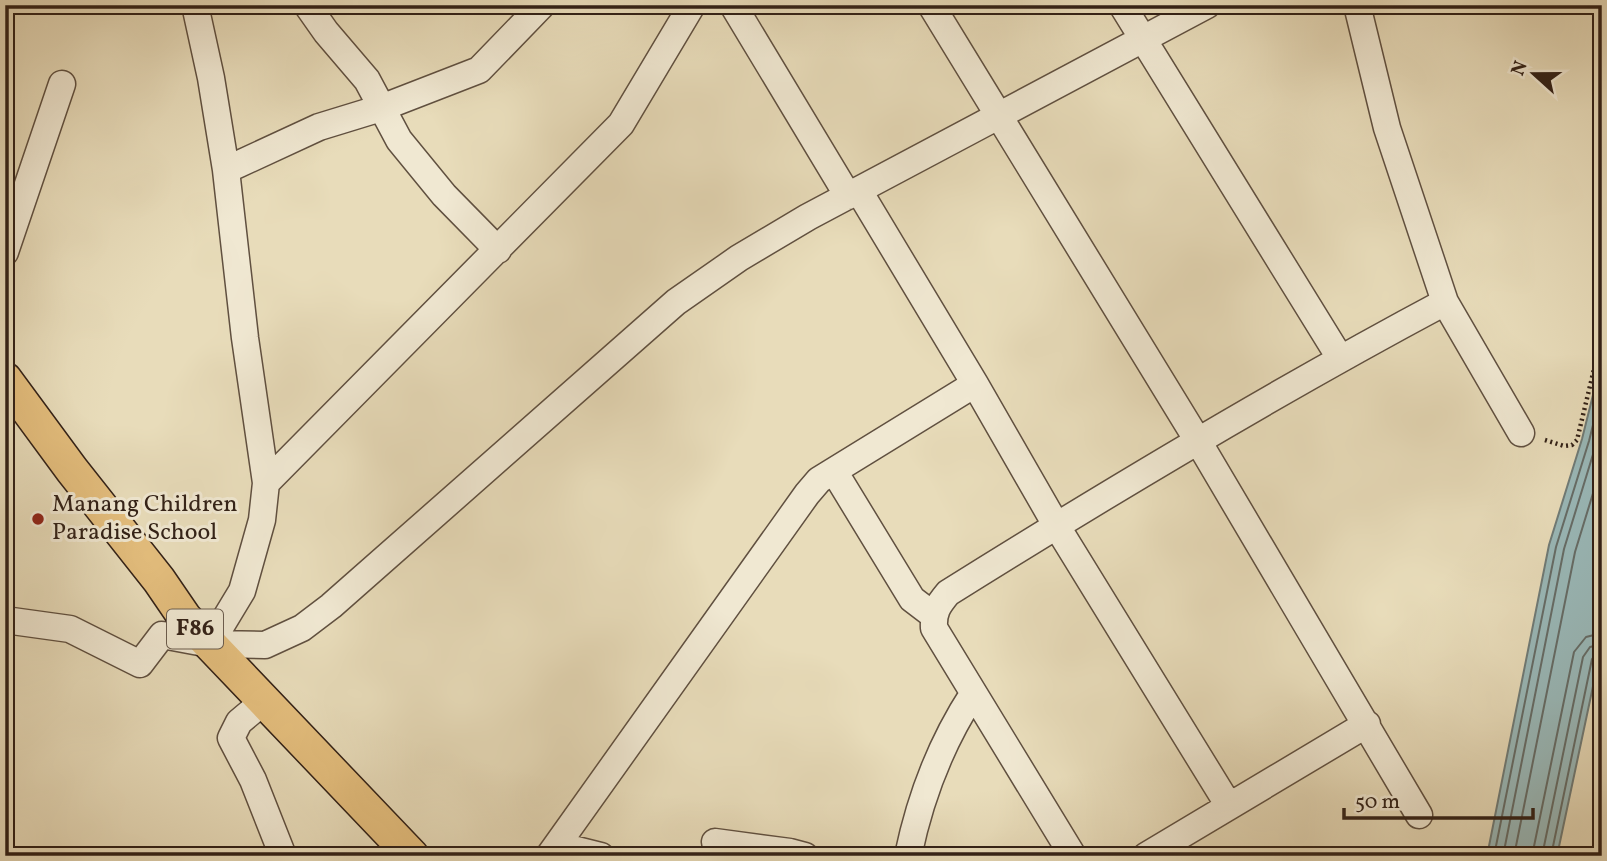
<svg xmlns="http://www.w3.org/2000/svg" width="1607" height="861" font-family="Vollkorn,serif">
<rect width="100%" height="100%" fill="#e8dcba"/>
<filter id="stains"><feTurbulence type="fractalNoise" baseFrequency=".00286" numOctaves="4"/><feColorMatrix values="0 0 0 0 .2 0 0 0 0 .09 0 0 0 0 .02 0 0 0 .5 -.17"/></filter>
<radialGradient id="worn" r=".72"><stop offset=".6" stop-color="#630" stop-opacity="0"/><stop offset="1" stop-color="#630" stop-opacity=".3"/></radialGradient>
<path fill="#9ab9b9" stroke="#707c78" stroke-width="2" d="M1602,359V644L1557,856H1487L1549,545L1582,439Z"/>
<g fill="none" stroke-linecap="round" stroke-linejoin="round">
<path stroke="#666d68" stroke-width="2" d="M1494,856L1556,547L1589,441L1602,389
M1503,856L1564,549L1602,425
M1514,856L1575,552L1602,464
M1532,856L1574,652L1586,637L1602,633
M1542,856L1583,657L1590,647L1602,644
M1551,856L1592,659L1596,654L1602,653"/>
<g stroke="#605040" stroke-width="29">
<path id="minor" d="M195,5L211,78L226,170L245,338L266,483L262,520L242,591L210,644
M307,5L326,32L367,80L399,140L444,195L498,250
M733,5L848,196
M931,5L1198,441L1419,815
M1122,5L1340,358
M1357,5L1387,128L1445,302L1521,433
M226,170L319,127L381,108L479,70L541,6
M859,191L975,384L1056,525L1229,806
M5,252L62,84
M834,471L912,599L933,615
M266,483L621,124L692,5
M5,620L70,629L140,664L162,635L210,644L265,645L302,628L331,606L676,302L739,258L808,217L1207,5
M264,701L239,722L231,738L253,780L283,856
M715,842L790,852L805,856
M557,845L601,856
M549,856L807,494L819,480L975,384
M908,856C920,798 941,743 973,694
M1073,856L934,628C933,612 938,605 948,593C1111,491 1276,392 1445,302
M1146,856L1367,724"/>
</g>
<g stroke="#322117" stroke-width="36">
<path id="major" d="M5,379L72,470L159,580L185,618L412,856"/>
</g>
<path stroke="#322117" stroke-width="4.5" stroke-dasharray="2 3.5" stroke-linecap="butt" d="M1545,440L1564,446L1572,445L1577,440L1602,336"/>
<use href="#minor" stroke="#f0e8d2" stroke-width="26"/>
<use href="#major" stroke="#e4be7d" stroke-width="33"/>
</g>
<circle fill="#8f2418" stroke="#f0e8d2" stroke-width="2.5" cx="38" cy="519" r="7"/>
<g text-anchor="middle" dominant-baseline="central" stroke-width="6" stroke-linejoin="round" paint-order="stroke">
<rect fill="#f0e8d2" stroke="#6b5d4f" stroke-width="2" x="167" y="609.5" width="56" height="39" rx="5"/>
<g font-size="23" font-weight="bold" fill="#322117">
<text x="195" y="629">F86</text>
</g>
<g font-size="24" fill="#322117" stroke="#f0e8d2" text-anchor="start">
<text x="52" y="505">Manang Children<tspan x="52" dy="28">Paradise School</tspan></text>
</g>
</g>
<rect width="1607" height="861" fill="none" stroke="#e8dcba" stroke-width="28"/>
<rect x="7" y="7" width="1593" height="847" fill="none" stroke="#322117" stroke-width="3.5"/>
<rect x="14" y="14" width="1579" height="833" fill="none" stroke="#322117" stroke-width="2"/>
<g transform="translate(1534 74) rotate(291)" stroke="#f0e8d2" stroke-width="5" paint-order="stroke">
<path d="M0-5L12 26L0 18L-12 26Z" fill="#322117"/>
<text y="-10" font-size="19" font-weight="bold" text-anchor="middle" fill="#322117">N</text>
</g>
<path d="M1344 808v10h189v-10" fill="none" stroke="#322117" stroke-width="3.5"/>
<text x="1355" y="808" font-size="21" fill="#322117" stroke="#f0e8d2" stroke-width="5" paint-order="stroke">50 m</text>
<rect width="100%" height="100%" filter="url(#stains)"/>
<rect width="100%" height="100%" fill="url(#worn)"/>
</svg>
